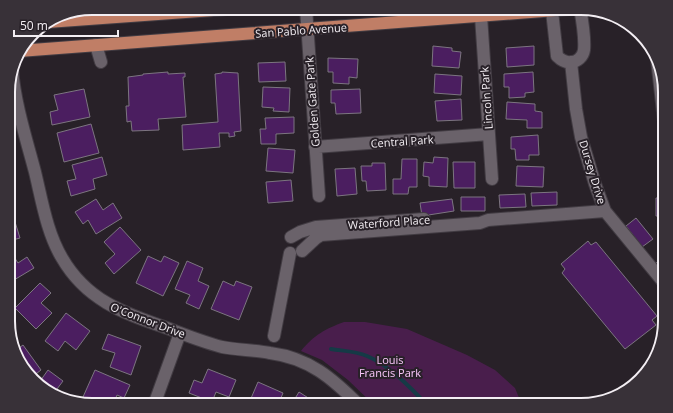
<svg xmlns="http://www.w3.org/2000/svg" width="673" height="413" font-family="'Open Sans',sans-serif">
<rect width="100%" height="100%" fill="#282128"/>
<path fill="#491e4c" d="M344,322H365L407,329L467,355L495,370L515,388L522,405H374L348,380L322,360L301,351C314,335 325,329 344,322Z"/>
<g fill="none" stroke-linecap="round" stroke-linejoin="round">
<path stroke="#153a46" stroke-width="4" d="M331,349C343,351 355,351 367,356C389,365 411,388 427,405"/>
</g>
<path fill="#4b1e60" stroke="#7c7580" d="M433,46L452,48V51L461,52L459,68L432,66Z
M534,46V65L507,67L506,48Z
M328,58L358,59L357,78L349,77V84L333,83V72H328Z
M285,62L286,81L259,82L258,63Z
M168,72V74L185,73V77H183L186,117L158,119L159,130L132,131L131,121L127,122L126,106H129L128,77L143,75V74Z
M222,72L238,73L241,131L234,132L235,136L229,137V133H219L220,147L183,150L182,125L218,122L215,74L222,73Z
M533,72L534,92L525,93V97L509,98V87H504V74Z
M435,74L462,76L461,95L434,93Z
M263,87L290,88L289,112L273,111L274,108L262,107Z
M84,89L90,117L52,125L50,112L58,110L54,95Z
M360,89L361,113L336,114L335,103H331V90Z
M461,99L462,120L437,121L435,101Z
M507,102L535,104V111L542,112V128H527V120L506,119Z
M294,117V133L276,134V144H261L260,129H266L265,118Z
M91,124L99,153L64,162L57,133Z
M538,135L539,155H529V160H516L515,149H511V137Z
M268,148L295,150L293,173L266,171Z
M102,157L107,175L93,179L95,189L71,196L67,181L76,179L72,165Z
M434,157L448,158L447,187L429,186V177L423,176L424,162L433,163Z
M402,159H417V187H409L408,194H393V179H401Z
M453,162H475V188H454Z
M372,163H385L386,190L367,191L366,181H362L361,166H372Z
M517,166L544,167L543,187L516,186Z
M355,168L357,194L337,196L335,169Z
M291,180L293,201L268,203L266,182Z
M557,192V205L532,206L531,193Z
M525,194L526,207L500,208L499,195Z
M461,197H485V211H461Z
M656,198H665V216H656Z
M96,199L103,210L113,203L122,218L96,234L88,220L83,224L75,212Z
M452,199L454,211L422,216L420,203Z
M11,209L20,238L9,241V210Z
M636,218L653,239L642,247L626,226Z
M120,227L141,250L114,274L105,263L115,254L104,242Z
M588,241L591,245L596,242L657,316L652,320L656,325L625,349L562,273L565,269L561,264Z
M9,249L18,263L27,257L34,268L9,283Z
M665,255V273L656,263Z
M148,256L161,262L164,256L179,263L163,296L136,283Z
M187,261L203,268L198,281L209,286L199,309L186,303L190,295L175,289Z
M223,281L234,286L236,281L252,287L239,320L211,309Z
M40,283L51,293L41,303L52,313L36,329L15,308Z
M66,313L90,331L76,350L65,341L58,351L45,341Z
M108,334L141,346L131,375L110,367L115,353L102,349Z
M23,345L41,370L32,377L19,363L15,351Z
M208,369L236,380L229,397L216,392L212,402L189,393L194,380L202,383Z
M48,370L63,381L54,393L57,394L45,391L38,384Z
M95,370L130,385L124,398L117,395L113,405H102L83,397Z
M258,382L283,393L278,405H254L249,403Z
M299,392L313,401L311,405H291Z"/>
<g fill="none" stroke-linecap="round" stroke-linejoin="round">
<g stroke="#423c43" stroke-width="14">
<path id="minor" d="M306,8L319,196
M553,8L552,11L557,56C561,60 565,63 571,62C577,62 583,57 584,50C585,40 582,19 580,8
M481,16L492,179
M96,45L101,62
M657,59L665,130
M571,62L576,109L581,137L595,184L605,211L665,284
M12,69C15,104 26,138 35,172C42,201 47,233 62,258C87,301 124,313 167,328C185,335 203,342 222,347C237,350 254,350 270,353C309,358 332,378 359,405
M315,147L489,134
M291,237L300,232L316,227L424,219
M302,251L316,238L321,235L480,223L488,220L605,211
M274,336L290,253
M154,405L180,333"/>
</g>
<g stroke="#423c43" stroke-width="14">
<path id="major" d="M47,22L241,8
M19,51L582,8"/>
</g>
<use href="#minor" stroke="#6a626a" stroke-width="12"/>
<use href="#major" stroke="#c07e66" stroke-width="12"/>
</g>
<g text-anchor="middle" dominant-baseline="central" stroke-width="4" stroke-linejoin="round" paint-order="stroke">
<g font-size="11" fill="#f3eef3" stroke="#282128">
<text transform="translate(301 30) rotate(-4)">San Pablo Avenue</text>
<text transform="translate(486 98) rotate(-94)">Lincoln Park</text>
<text transform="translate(312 102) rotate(-94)">Golden Gate Park</text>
<text transform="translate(402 141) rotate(-4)">Central Park</text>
<text transform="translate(593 172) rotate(73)">Dursey Drive</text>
<text transform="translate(389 222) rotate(-4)">Waterford Place</text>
<text transform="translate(148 320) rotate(21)">O'Connor Drive</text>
</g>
<g font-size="11" fill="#f8c6fa" stroke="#282128">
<text x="390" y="359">Louis<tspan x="390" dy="13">Francis Park</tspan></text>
</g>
</g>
<path d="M0 0H673V413H0ZM92 15H581A77 77 0 0 1 658 92V321A77 77 0 0 1 581 398H92A77 77 0 0 1 15 321V92A77 77 0 0 1 92 15Z" fill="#383138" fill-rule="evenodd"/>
<path fill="none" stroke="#f3eef3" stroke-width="2" d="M92 15H581A77 77 0 0 1 658 92V321A77 77 0 0 1 581 398H92A77 77 0 0 1 15 321V92A77 77 0 0 1 92 15Z"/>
<path d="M14 30v6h104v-6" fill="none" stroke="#f3eef3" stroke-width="2"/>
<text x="20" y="30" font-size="12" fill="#f3eef3" stroke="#282128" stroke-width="3" paint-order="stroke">50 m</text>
</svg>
